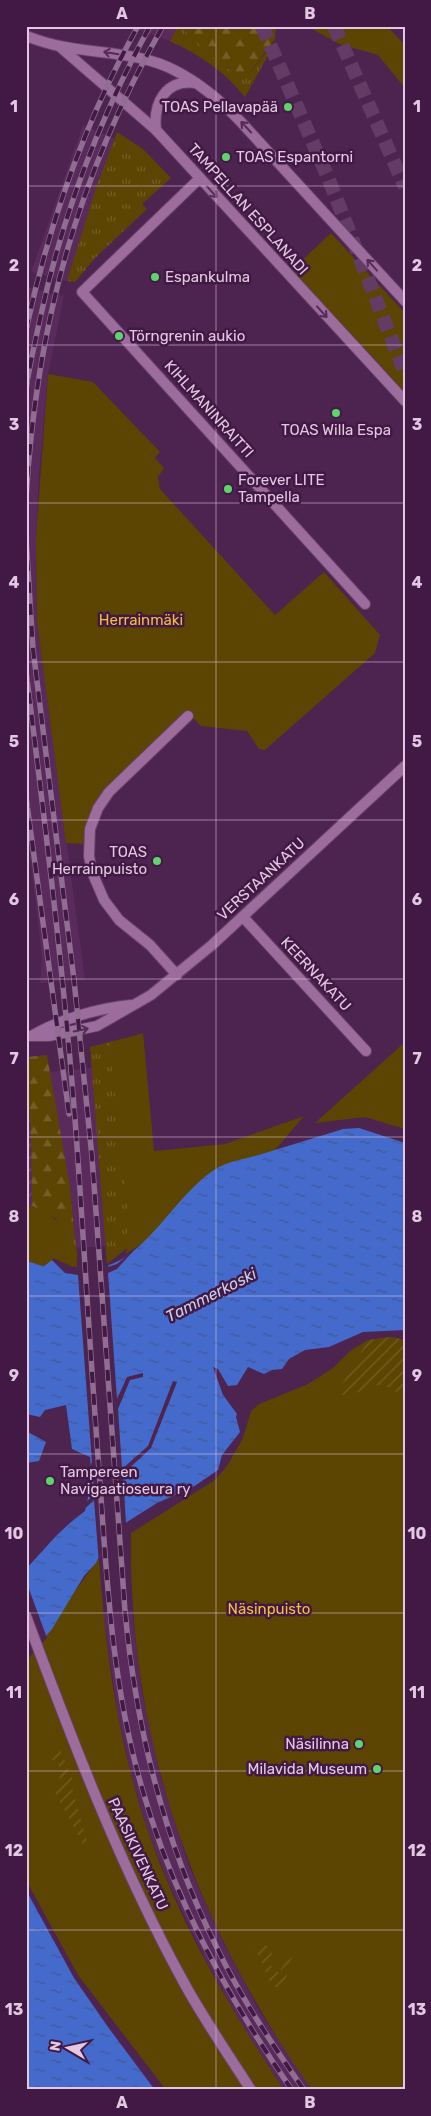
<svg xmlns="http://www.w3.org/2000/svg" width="431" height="2116" font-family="Rubik,sans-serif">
<defs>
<pattern id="industrial-furrows" width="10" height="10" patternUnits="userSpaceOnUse" patternTransform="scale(1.25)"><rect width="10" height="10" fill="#5a2a5c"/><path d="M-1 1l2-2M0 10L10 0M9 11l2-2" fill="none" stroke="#714773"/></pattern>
<pattern id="grass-tufts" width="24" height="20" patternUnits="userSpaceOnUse" patternTransform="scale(1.25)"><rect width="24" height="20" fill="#5c4502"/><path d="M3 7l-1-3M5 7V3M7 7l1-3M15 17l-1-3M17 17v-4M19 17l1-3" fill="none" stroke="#735e27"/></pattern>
<pattern id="forest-firs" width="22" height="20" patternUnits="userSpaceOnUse" patternTransform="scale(1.25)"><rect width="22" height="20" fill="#5c4502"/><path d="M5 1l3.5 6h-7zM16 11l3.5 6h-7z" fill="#735e27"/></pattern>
<pattern id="garden-furrows" width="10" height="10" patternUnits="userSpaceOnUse" patternTransform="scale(1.25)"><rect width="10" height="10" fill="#5c4502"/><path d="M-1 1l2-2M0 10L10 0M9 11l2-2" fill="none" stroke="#735e27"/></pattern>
<pattern id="water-ripples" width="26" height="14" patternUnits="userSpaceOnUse" patternTransform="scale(1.25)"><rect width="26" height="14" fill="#446acc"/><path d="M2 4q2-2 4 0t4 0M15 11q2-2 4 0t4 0" fill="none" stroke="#445896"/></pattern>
</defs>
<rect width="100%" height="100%" fill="#4d234f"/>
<path fill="#5a2a5c" d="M126,26H178L170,41Z
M83,125L115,139L67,281L31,272Z
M27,287L64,296L48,374L39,476L36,537L37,621L85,980L40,983L42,959L38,921L26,826Z
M92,1068L106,1246L76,1248L70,1187L48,1072Z
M132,1610L141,1687L160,1775L189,1866L222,1940L260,2012L312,2090H284L242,2026L206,1961L168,1882L149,1834L132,1779L118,1716L103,1612Z"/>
<path fill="url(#industrial-furrows)" d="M26,1057L31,1136L32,1206H26Z"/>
<path fill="url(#grass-tufts)" d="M178,26L192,35L216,60L247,76L277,39L245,97C224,71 200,55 170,41Z
M117,132L143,149L171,178L142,204L147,209L95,258L75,282L67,281L96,188Z
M125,1038L141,1233L126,1249L107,1264L90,1047Z"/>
<path fill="url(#forest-firs)" d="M178,26H276L275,39L247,76C219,73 201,41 178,26Z
M47,1055L70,1187L76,1248L55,1218L32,1206L31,1136L26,1057Z"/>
<path fill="#5c4502" d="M307,26H387L405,45V88L378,55L339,44Z
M331,233L405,313V392L292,270Z
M48,374L93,382L160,452L155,458L164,468L158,477L160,489L275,615L324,572L380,635L375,653L265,750L259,749L247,731L201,726L188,713L111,782L96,801L87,822L83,844L66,843L37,621L36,537Z
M143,1033L154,1151L225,1144L304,1116L275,1150L221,1166L143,1243L126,1254L129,1220L109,1043Z
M405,1042V1129L365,1117L315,1123Z
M26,1206C45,1205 70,1231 76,1247C78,1253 77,1262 77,1267L47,1263L44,1266L26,1261Z
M391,1337L405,1340V2090H312C194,1922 128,1739 131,1533L215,1480L227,1466L243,1438L251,1411L259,1404L308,1384L333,1368L350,1351L368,1340Z
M99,1558C104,1632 113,1706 132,1778C161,1891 220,1994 284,2090H165L76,1976L26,1883V1659Z"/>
<path fill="url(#garden-furrows)" d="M391,1337L405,1340V1399C374,1372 374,1393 343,1395L340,1388L368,1340Z
M59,1747L72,1778L71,1784L88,1845L84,1846L53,1789L60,1784L59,1765L52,1760Z
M264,1945L272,1947L271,1966L276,1972H280L289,1950L293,1953L284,1985L278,1989L270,1982L255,1948L254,1946Z"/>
<path fill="url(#water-ripples)" d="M359,1128L405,1143V1330L363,1332L329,1347L305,1350L289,1359L282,1369L272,1370L264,1374L248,1367L237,1385L228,1386L218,1369L213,1367L223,1395L237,1414L236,1417L240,1432L222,1455L218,1470L193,1487L157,1503L111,1532L96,1563L84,1576L52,1629L26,1659V1566L48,1540L85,1511L92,1479L90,1457L72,1449L66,1405L45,1410L40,1417L26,1414V1261L44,1266L52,1260C136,1298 161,1201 219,1167C230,1161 244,1159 255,1156C285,1147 314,1138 343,1129Z
M26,1431L46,1442L39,1461L26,1463Z
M26,1883L76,1976L164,2090H26Z"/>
<path fill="#4d234f" d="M136,1248L117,1269L108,1273L117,1399L127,1377L143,1373V1377L130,1380L118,1409L122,1469L148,1446L173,1381L177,1382L151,1448L123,1474L126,1524L113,1534L99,1563L94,1500L56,1536L26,1569V1562L44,1542L83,1509L84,1504L94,1495L93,1470L89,1477V1470L92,1462L78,1275L65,1273L52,1260L53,1258L73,1267H78V1265L108,1264V1267L117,1264Z
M26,1581L47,1638L26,1661Z
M26,1880L78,1975L166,2090H155L108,2027L74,1978L26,1890Z"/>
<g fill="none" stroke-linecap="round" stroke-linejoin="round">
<path stroke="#633c65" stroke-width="14" stroke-dasharray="14 7" stroke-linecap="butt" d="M262,26L329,180L405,373
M334,26L405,187"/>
<g stroke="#674268" stroke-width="12">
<path id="minor" d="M156,130C153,102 166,79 196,83
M200,178L82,292L365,604
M243,917L366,1051
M177,975L150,945L119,920L104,900L92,872L89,856L90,829L98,808L109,792L188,716
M33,1035C61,1019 99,1008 131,1005
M26,1036H49L97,1026L151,995L212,945L405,766
M26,1616C72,1740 119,1864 183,1981C203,2018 228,2054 251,2090"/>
</g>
<g stroke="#674268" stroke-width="12">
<path id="tertiary" d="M26,36C37,40 48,44 60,46C98,54 141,52 176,71C201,84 221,101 240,121L405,301
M59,46L156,130L405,401"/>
</g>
<use href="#minor" stroke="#9c6c9d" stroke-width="10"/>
<use href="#tertiary" stroke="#9c6c9d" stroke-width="10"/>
<g stroke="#906e92" stroke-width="5.5">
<path id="rail" d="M26,330C49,223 85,121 138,26
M26,390C29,366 35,343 40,319C62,216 99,119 150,26
M26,499C36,326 77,177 163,26
M26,538L33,649L74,980L92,1157L125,1611C136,1728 164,1842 217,1948C241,1998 272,2044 304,2090
M26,671C47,839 68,1006 79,1175C86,1278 92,1381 100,1483C107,1586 113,1689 142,1788C173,1898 227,1997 292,2090
M26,797L69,1114"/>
</g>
<use href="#rail" stroke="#421944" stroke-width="4" stroke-dasharray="11" stroke-linecap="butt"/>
</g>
<defs><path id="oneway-shaft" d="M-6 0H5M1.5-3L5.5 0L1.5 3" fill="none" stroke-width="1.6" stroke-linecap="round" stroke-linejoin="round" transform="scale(1.25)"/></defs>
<g stroke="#542a56">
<use href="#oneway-shaft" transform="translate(111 53) rotate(-170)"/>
<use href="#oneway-shaft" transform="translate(246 127) rotate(-133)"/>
<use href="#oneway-shaft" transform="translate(212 192) rotate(48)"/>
<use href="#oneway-shaft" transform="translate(372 265) rotate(-132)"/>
<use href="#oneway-shaft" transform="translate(322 312) rotate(48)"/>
<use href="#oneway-shaft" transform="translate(81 1030) rotate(-12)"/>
</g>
<path fill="none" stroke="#e2c8e2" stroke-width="1" stroke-opacity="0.55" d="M216,26V2090M26,186H405M26,345H405M26,503H405M26,662H405M26,820H405M26,979H405M26,1137H405M26,1296H405M26,1454H405M26,1613H405M26,1771H405M26,1930H405"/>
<g fill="#5ed56c" stroke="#421944" stroke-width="2">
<circle cx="288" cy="107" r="5"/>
<circle cx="226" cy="157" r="5"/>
<circle cx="155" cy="277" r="5"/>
<circle cx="119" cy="336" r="5"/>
<circle cx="336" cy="413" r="5"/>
<circle cx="228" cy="489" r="5"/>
<circle cx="157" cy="861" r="5"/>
<circle cx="50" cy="1481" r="5"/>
<circle cx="359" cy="1744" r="5"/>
<circle cx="377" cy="1769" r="5"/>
</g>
<g text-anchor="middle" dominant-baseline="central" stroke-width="5" stroke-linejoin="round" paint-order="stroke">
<g font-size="15" fill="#e2c8e2" stroke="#421944" text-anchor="start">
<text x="278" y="107" text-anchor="end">TOAS Pellavapää</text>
<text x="236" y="157">TOAS Espantorni</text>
<text x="165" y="277">Espankulma</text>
<text x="129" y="336">Törngrenin aukio</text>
<text x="336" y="430" text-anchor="middle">TOAS Willa Espa</text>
<text x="238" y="480">Forever LITE<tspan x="238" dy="17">Tampella</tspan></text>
<text x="147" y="852" text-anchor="end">TOAS<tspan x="147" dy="17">Herrainpuisto</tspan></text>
<text x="60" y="1472">Tampereen<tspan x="60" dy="17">Navigaatioseura ry</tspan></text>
<text x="349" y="1744" text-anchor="end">Näsilinna</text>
<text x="367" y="1769" text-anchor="end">Milavida Museum</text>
</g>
<g font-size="15" fill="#e2c8e2" stroke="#421944">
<text transform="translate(248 209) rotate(48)">TAMPELLAN ESPLANADI</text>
<text transform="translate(209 409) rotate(48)">KIHLMANINRAITTI</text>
<text transform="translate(261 879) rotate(-43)">VERSTAANKATU</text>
<text transform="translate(316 974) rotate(47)">KEERNAKATU</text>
<text transform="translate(138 1854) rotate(65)">PAASIKIVENKATU</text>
</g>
<g font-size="15" fill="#f3bf3e" stroke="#421944">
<text x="141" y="620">Herrainmäki</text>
<text x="269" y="1609">Näsinpuisto</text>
</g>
<g font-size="16" font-style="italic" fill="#c5d1ea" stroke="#421944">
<text transform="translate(211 1295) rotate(-27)">Tammerkoski</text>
</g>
</g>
<rect width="431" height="2116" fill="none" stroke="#421944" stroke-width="55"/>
<g transform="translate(68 2048) rotate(279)" stroke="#421944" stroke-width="4" paint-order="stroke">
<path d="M0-4L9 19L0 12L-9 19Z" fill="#e2c8e2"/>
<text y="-8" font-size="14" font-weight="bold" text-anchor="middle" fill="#e2c8e2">N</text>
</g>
<rect x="28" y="28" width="376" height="2060" fill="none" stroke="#e2c8e2" stroke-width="2"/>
<g font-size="16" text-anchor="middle" font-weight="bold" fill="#e2c8e2">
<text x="122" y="19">A</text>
<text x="310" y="19">B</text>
<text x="14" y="112">1</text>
<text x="417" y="112">1</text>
<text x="14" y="271">2</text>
<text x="417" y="271">2</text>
<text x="14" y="430">3</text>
<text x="417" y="430">3</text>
<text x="14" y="588">4</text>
<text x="417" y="588">4</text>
<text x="14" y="747">5</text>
<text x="417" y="747">5</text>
<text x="14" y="905">6</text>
<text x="417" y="905">6</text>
<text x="14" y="1064">7</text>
<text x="417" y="1064">7</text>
<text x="14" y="1222">8</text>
<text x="417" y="1222">8</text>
<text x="14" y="1381">9</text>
<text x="417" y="1381">9</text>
<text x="14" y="1539">10</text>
<text x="417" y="1539">10</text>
<text x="14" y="1698">11</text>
<text x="417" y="1698">11</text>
<text x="14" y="1856">12</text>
<text x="417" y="1856">12</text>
<text x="14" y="2015">13</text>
<text x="417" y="2015">13</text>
<text x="122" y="2108">A</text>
<text x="310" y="2108">B</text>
</g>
</svg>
